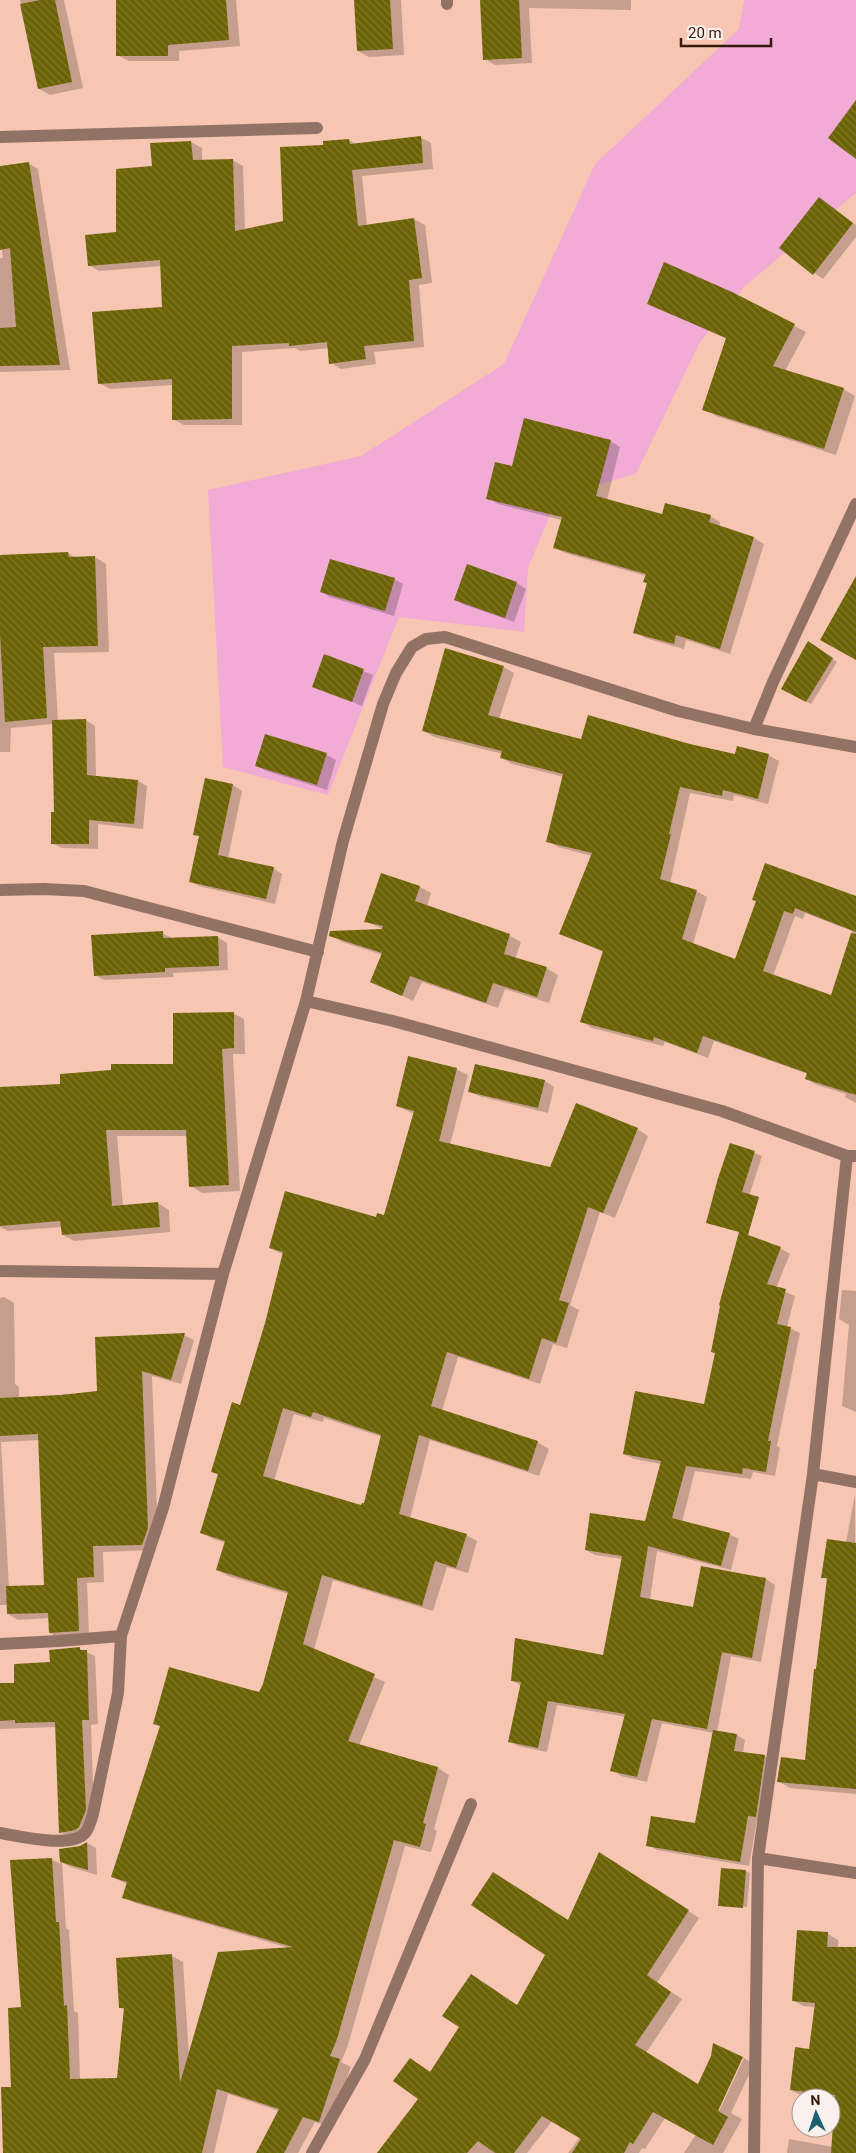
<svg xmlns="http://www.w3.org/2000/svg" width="856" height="2153" font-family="Roboto,sans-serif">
<defs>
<pattern id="building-back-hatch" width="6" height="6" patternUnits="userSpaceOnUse" patternTransform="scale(1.25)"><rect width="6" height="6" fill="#6b6204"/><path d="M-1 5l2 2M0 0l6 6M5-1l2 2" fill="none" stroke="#817830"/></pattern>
</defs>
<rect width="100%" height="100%" fill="#f7c6b2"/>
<path fill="#f1abd4" d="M744,0H856V193L746,285L700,342L636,474L558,496L528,568L524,632L399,617L328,795L223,767L208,490L361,456L504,364L595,164L739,29Z"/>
<path fill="#0003" fill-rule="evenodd" d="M20,0H64L83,88L50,95L39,89Z
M118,0H236L240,46L179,51V61H129L117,55Z
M355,0H401L404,55L369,57L358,51Z
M482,0H631V10L529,8L532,63L495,65L485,59Z
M420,137L431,143L433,169L362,176L367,226L414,219L425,225L432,283L419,285L424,347L374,352L376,364L341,369L331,363L329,348L300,351L295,348L242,352V425H184L173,419V385L110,389L99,383L164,308L162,266L99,271L89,265L117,233L153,167L152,144L191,142L202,148V161L232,160L243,166L245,230L284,222L324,146L349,140L357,145Z
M28,163L38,169L70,370L0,372V258H3L0,237V168Z
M820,199L856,225V237L823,279L814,273Z
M732,293L806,332L785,371L843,389L855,396L836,455L716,416L704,409L727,339L648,303Z
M610,441L620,447L607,500L663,516H710L720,522L719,527L754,538L764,544L730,654L686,640L684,649L645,638L635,632L648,583L646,576L565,553L554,547L562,520L498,504L488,498L513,468Z
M68,553L76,558L95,557L106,564L109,652L54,653L58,721L86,720L95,726L96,777L138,781L147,786L143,829L98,824V849L62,848L52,843L55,813L53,724L11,728L10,752H0V557Z
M468,566L517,583L526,589L514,622L465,605L456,600Z
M394,579L403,584L394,616L330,597L321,592Z
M813,645L837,662L811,704L782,688Z
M325,656L373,675L362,706L314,686Z
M503,667L514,673L499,719L581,740L689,745L736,755H768L779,761L768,804L734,795L733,801L690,793L670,884L696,891L707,897L693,944L736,961L757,901L856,898V1103L845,1097L846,1094L817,1085L806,1079L808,1074L714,1041L708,1058L665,1042L663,1046L592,1028L582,1022L603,952L560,933L592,856L558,847L548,841L564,777L512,764L502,758L503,754L434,737L424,731ZM805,913L852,931L832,996L773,976L795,916L803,919Z
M266,736L327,755L336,760L327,790L266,771L257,766Z
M233,785L242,791L228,858L273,868L282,874L275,904L199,886L190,881L200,837L195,834Z
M420,887L431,893L427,906L510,936L521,942L515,959L546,968L558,975L549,1003L505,989L498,1008L422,982L413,1001L371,981L383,955L342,942L331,935L384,930L366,921Z
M162,933L172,938L218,937L227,943L228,970L173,973L174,977L104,980L95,975Z
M233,1013L244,1019L245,1054H233L240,1191L202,1193L191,1186L188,1136H117L123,1206L158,1203L169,1210L170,1232L74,1241L63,1235L62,1227L8,1231L0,1227V1088L62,1085L175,1066Z
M476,1065L545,1081L554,1087L548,1113L479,1096L470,1091Z
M456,1069L468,1075L450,1145L551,1168L637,1129L648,1136L615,1218L600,1212L570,1305L579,1310L567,1348L553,1344L540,1384L458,1357L442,1411L537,1442L549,1449L539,1476L430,1440L410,1518L466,1535L477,1541L468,1573L447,1567L433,1611L333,1580L314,1650L385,1682L359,1746L438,1768L449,1775L434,1829L437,1831L431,1852L405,1846L348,2045L341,2062L351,2067L330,2127L315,2122L298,2153H257L279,2111L228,2094L214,2153H5L22,2009L51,1859L61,1864L60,1850L81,1847L87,1843L96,1848L97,1875L70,1867L62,1862L66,1928L69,1930L74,2011L78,2013L80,2080L118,2079L125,2010L120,2007L172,1956L183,1962L189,2056L289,1948L135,1903L124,1897L127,1884L112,1877L161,1727L154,1723L260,1694L289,1594L228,1576L217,1570L226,1543L213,1539L202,1533L219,1475L212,1471L241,1406L266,1323L284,1255L270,1248L385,1216L414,1114L397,1106ZM294,1414L323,1422L324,1418L382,1437L365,1505L362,1507L274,1481Z
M731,1144L762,1156L745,1208Z
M780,1248L790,1254L776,1288L795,1296L787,1327L800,1333L777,1446L780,1448L775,1476L753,1472L751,1479L695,1471L682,1522L729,1534L739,1539L731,1570L657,1551L650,1600L694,1609L766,1579L775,1585L761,1662L731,1656L717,1732L737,1735L745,1740L743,1753L764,1756L773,1761L764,1821L757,1820L749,1866L657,1850L648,1845L696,1824L714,1733L662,1723L647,1782L621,1776L612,1770L626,1717L557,1705L547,1752L518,1746L509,1741L521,1686L512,1680L604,1656L622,1559L595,1555L586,1550L646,1522L661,1464L634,1459L624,1454L705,1406L716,1354L712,1352Z
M856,1287V1412L842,1406L849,1325L839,1319L842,1290L856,1291Z
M4,1297L14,1303L15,1384L19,1387V1398L98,1392L184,1335L194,1340L181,1384L152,1376L158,1534L153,1550L103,1552L104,1582L87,1583L89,1636L60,1639L50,1633V1618L18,1620L8,1614V1605H0V1298ZM40,1440L46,1586L9,1587L1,1442Z
M855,1494L856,1794L790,1788L778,1781L806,1761L828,1580L823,1577L846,1543Z
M80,1649L95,1656L98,1724L91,1725L94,1816L88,1832L69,1837L60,1832L56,1727L0,1729V1685L16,1684Z
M611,1860L699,1918L657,1983L682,1999L646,2053L719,2111L744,2058L754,2064L731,2113L742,2119L723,2153H684L696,2134L665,2118L645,2149L642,2148L639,2153H568L600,2111L575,2092L527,2153H377L420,2098L410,2059L431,2072L518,2006L569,1921Z
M746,1871L750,1873L747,1907L719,1905Z
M828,1934L838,1940V1948H856V2153H787L789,2139L833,2147L836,2100L802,2096L791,2090L811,2050L816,2007L803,2006L793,2000Z"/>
<path fill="url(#building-back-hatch)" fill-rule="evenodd" d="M40,0H55L72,82L38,89L20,4Z
M116,0H226L229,40L168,45V56H116Z
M354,0H390L393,49L357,51Z
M480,0H519L522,58L483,60Z
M856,100V159L828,138Z
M421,136L423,163L352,170L358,226L414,218L422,278L409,280L414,341L364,346L366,359L329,364L327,342L289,346V343L232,346V419L172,420V379L98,384L92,312L162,307L160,260L88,266L85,235L116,232V169L152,166L150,143L191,141L193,160L233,159L235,231L283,221L280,147L323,145V141L349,139L350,144Z
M29,162L60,365L0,366V328L16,327L10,248L0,250V166Z
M819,197L853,223L813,275L779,248Z
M664,262L732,292L795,324L773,366L844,388L824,449L702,410L726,338L647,304Z
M524,418L611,440L596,496L662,514L665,503L711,515L709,522L754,537L720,649L676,635L674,644L633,633L647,583L643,582L646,574L553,548L562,517L486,499L495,462L512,466Z
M68,552L69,557L95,556L98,646L43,647L47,718L5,722L0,634V555Z
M330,559L395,578L385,611L320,592Z
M467,564L517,582L505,618L454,600Z
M856,576V660L820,640Z
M808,641L833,658L806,702L781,689Z
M445,648L504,666L488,715L581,739L588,715L690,744L735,754L737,746L769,754L758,799L723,790L722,796L680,787L669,834H671L660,879L697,890L682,939L735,959L756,901L752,900L765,863L856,896V932L795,908L793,914L784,911L763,971L831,995L851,933L856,934V1095L805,1079L807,1073L703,1036L697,1053L654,1037L653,1041L580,1022L603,951L559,934L592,853L546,842L563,774L500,758L502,751L422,731Z
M324,654L364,669L352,702L312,687Z
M86,719L87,775L138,780L134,824L89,820V844H51V812H54L52,720Z
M265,734L327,753L317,785L255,766Z
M205,778L233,784L218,855L274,867L266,899L189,882L199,836L193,835Z
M381,873L420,886L415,901L510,934L504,954L547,967L537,997L493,983L486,1003L410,976L402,996L370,982L382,953L329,936L330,931L382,929L383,926L364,922Z
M163,931V938L218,936L219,966L165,968V972L94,976L91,935Z
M234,1012V1048L222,1049L229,1185L189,1187L186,1130H106L112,1206L158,1202L160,1227L62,1235L60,1221L0,1226V1087L60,1084V1074L111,1070V1064H173V1013Z
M408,1056L457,1068L439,1141L550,1167L576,1103L638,1128L603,1213L588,1207L559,1300L569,1303L556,1343L542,1338L529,1379L447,1352L431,1406L538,1441L528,1471L419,1435L399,1514L467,1534L456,1568L435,1561L422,1606L322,1575L303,1644L375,1674L348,1741L438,1767L423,1823L426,1824L420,1847L394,1840L337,2039L330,2056L340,2059L319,2122L303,2117L284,2153H256L279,2109L217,2089L202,2153H3L1,2087H11L8,2008L21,2007L10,1860L52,1858L56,1922H59L64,2006L67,2005L70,2079L117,2078L124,2008H119L116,1958L172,1954L180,2083L218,1952L293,1947L122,1898L127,1882L111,1877L160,1726L153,1724L169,1667L259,1692L263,1684L288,1592L216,1570L225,1541L200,1533L218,1474L211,1472L232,1402L240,1405L265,1323L283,1252L269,1248L285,1191L376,1217L377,1213L384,1215L414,1111L396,1106ZM283,1408L311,1417L313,1412L381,1435L364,1503H362L361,1505L263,1476Z
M475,1064L545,1080L538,1108L468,1092Z
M730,1143L755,1151L742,1192L759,1197L748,1235L781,1247L767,1284L786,1289L777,1324L791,1327L768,1441H771L766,1472L743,1468L742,1474L686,1466L672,1518L730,1533L721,1566L648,1546L640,1597L693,1607L701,1566L766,1578L752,1658L722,1652L707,1729L652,1719L637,1777L610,1771L625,1714L548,1701L538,1748L508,1742L521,1682L511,1681L515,1638L603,1655L622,1556L585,1550L590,1513L645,1521L661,1461L623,1454L635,1391L704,1404L715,1353L711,1352L720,1306L719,1305L739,1232L706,1223L718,1178Z
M185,1333L171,1380L142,1371L148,1528L142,1545L93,1546L94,1577L77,1578L79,1631L49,1633L48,1613L7,1614L6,1586L44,1585L38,1434L0,1436V1398L61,1395L97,1391L95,1337Z
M827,1539L856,1543V1789L777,1782L781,1757L805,1760L814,1669H816L827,1578H821Z
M80,1647V1650H87L89,1720H82L86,1810L79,1827L75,1830L59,1833L55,1722L15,1723V1720L0,1721V1683H14V1664L50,1662L49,1650Z
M713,1730L737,1734L734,1751L765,1755L756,1817L748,1816L740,1862L646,1846L651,1816L695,1823Z
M87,1842L88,1870L60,1862L59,1849L80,1846Z
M599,1852L689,1910L647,1975L671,1992L635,2045L698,2084L711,2056L713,2043L743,2057L718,2111L728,2117L713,2145L653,2112L633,2144L630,2142L624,2153H572L581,2139L542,2116L514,2153H495L478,2141L467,2153H377L418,2099L393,2081L410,2058L430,2072L459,2027L442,2016L471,1974L517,2005L545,1955L471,1905L493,1872L568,1920Z
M721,1868L746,1870L743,1908L718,1906Z
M797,1930L828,1932L827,1947H856V2153H831L835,2095L790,2090L795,2047L809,2049L815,2003L792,2001Z"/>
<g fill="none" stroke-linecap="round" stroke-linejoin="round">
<path stroke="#927265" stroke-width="12" d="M447,0V4
M0,137L317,128
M754,729L856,747
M0,890L44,889L84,891L318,952
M306,1001L393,1021L722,1111L847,1156H854
M0,1271L223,1274
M813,1474L856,1482
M0,1644L59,1641L121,1636L163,1508L223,1274L306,1001L343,841L383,704L396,673L412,647L426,639L445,637L678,711L754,729L773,682L856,504
M0,1833C19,1836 71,1849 85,1833C89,1829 91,1820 93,1814L118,1693L121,1636
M758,1858L856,1873
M312,2153L365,2059L471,1804
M754,2153L758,1858L813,1474L847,1156"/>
</g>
<g transform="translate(816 2113) rotate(357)"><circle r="24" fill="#faf1ee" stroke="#ac9b94"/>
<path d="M0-4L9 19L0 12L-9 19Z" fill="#1e5f73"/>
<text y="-8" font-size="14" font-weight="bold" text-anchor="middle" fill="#37190c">N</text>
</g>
<path d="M681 38v8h90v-8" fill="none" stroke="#37190c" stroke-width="2.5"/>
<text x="688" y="38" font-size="15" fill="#37190c" stroke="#faf1ee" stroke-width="4" paint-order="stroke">20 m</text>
</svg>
